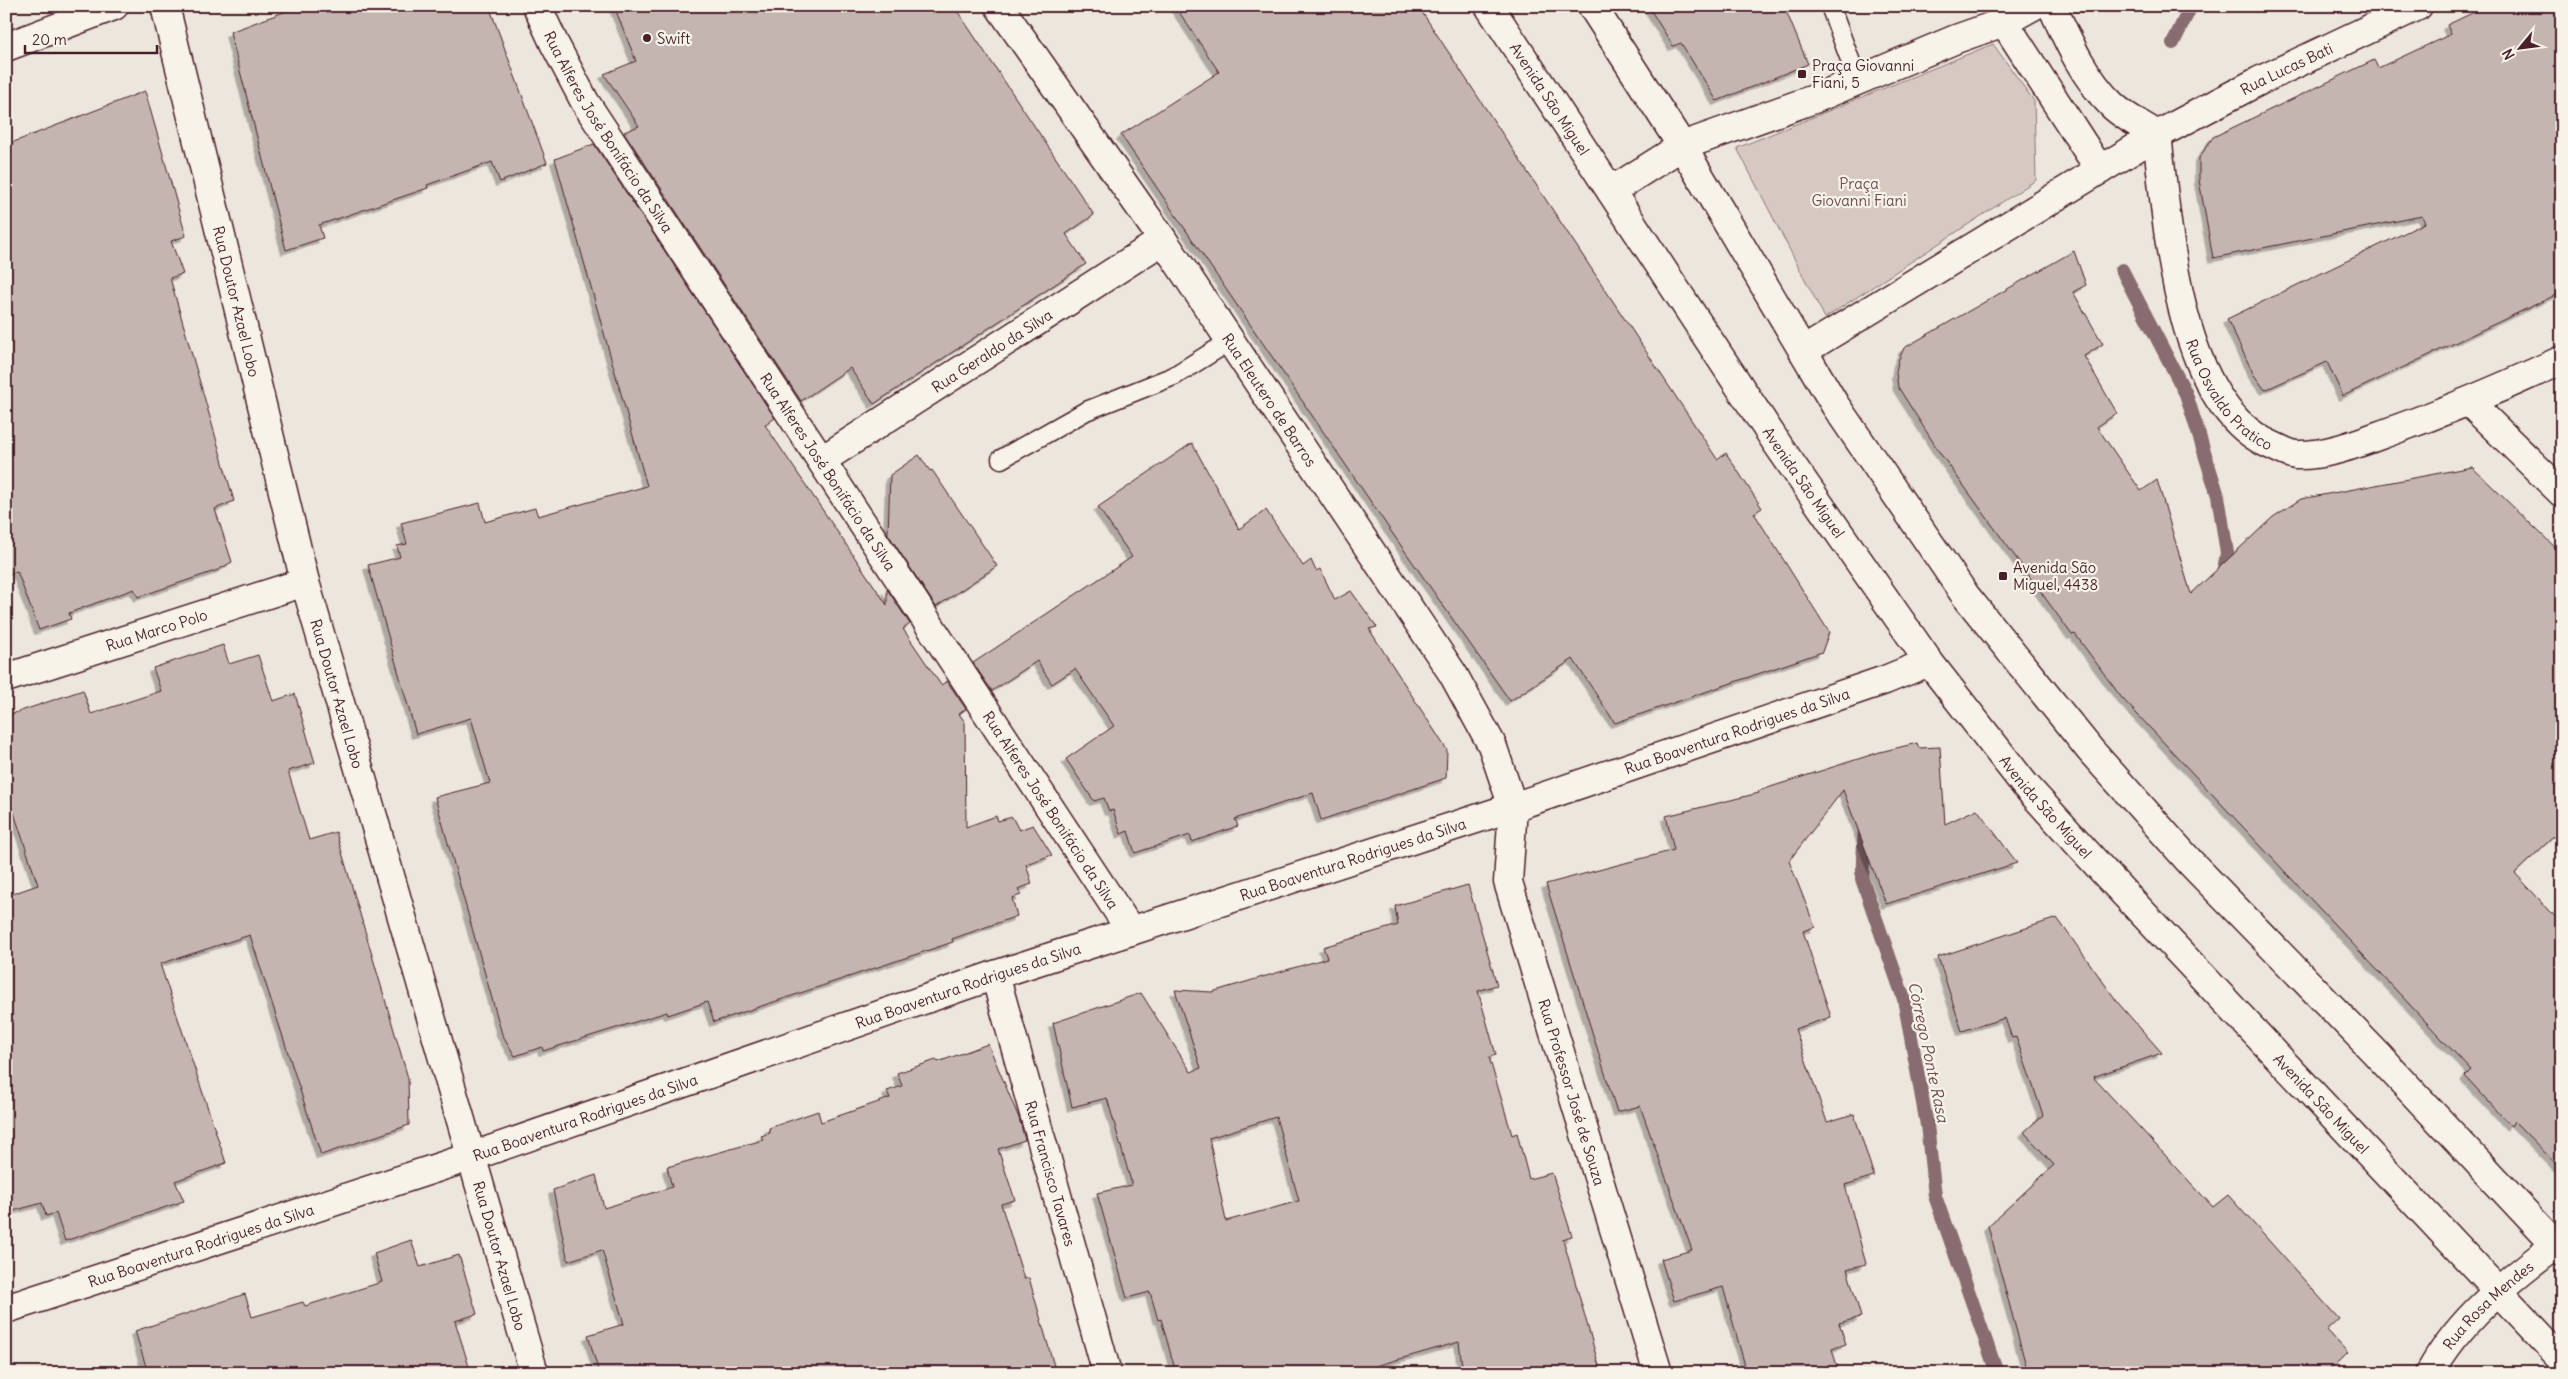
<svg xmlns="http://www.w3.org/2000/svg" width="2568" height="1379" font-family="Delius,sans-serif">
<defs>
<filter id="shadow"><feDropShadow dx="-4.5" dy="4.5" stdDeviation="0" flood-color="#0004"/></filter>
</defs>
<rect width="100%" height="100%" fill="#ece6dd"/>
<filter id="ink" filterUnits="userSpaceOnUse"><feTurbulence type="fractalNoise" baseFrequency=".02" numOctaves="2"/><feDisplacementMap in="SourceGraphic" scale="10" xChannelSelector="R" yChannelSelector="G"/><feConvolveMatrix kernelMatrix="1 2 1 2 8 2 1 2 1" color-interpolation-filters="sRGB"/></filter>
<g filter="url(#ink)">
<path fill="#d5c9c2" stroke="#907476" d="M1993,44L2034,101L2036,180L1825,318L1737,148Z"/>
<g fill="none" stroke-linecap="round" stroke-linejoin="round">
<path stroke="#896c6f" stroke-width="14" d="M2173,43L2191,6
M2122,270L2186,394L2218,496L2227,553L2222,581
M1865,827L1862,879L1904,999L1927,1125L1935,1196L1997,1373"/>
</g>
<path fill="#c4b5b0" stroke="#4a1f2b" fill-rule="evenodd" filter="url(#shadow)" d="M300,6H489L547,163L500,182L492,162L427,185L428,188L319,225L323,238L286,250L230,32Z
M614,6H954L1094,215L1066,234L1086,264L874,404L850,368L801,401L624,132L639,126L604,74L636,61Z
M1175,6H1418L1717,459L1726,453L1762,508L1754,513L1829,632L1822,652L1615,723L1573,659L1510,701L1388,527L1121,135L1219,72Z
M1648,6H1784L1808,64L1717,101L1681,43L1673,46Z
M2487,6H2562V292L2343,396L2327,362L2265,390L2254,375L2227,319L2425,223L2422,216L2213,258L2199,180V158L2213,137L2374,60L2378,68L2451,34L2447,25Z
M145,91L186,236L171,241L183,274L170,278L234,501L215,509L232,562L218,570L138,597L134,589L69,613L71,619L39,630L17,571L6,575V145Z
M594,144L775,418L765,425L887,605V589L910,624L903,629L941,685L947,681L966,709L959,714L965,722L966,827L996,816L998,821L1012,817L1019,830L1033,825L1052,855L1026,864L1032,884L1018,889L1021,895L1012,898L1017,916L952,939L953,942L714,1022L707,1002L668,1015L667,1012L543,1051L542,1047L515,1056L502,1034L435,797L490,783L471,718L416,734L368,565L400,557L397,546L407,544L401,523L480,503L485,522L535,508L538,516L647,486L555,159Z
M2074,251L2086,285L2073,292L2103,344L2084,356L2117,413L2097,427L2141,491L2157,480L2191,594L2273,517L2301,499L2472,467L2562,554V829L2515,873L2562,924V1170L2514,1121L2511,1126L2465,1076L2471,1070L2121,697L2075,634L2072,635L1940,453L1898,387L1896,373L1898,361L1904,348Z
M1192,443L1239,529L1266,510L1303,566L1311,560L1316,571L1320,569L1335,600L1351,591L1377,627L1369,629L1447,750L1446,778L1321,820L1313,793L1235,819L1238,826L1192,842L1190,835L1135,853L1128,831L1121,834L1113,810L1109,811L1104,798L1094,801L1066,759L1114,726L1075,669L1052,684L1037,661L992,691L973,663L1132,557L1098,507Z
M919,455L930,471L932,470L997,566L936,607L888,534L890,475Z
M223,645L229,664L258,655L273,701L295,694L315,763L288,771L309,840L336,832L408,1078L409,1125L321,1155L250,935L160,964L226,1163L175,1181L184,1201L65,1241L56,1213L46,1216L42,1203L6,1213V896L38,885L6,789V716L83,690L91,714L161,691L153,668Z
M1917,743L1919,748L1940,747L1945,824L1977,809L2017,863L1886,904L1843,790L1789,861L1815,927L1803,931L1831,1017L1795,1029L1827,1122L1854,1114L1874,1176L1845,1185L1866,1264L1847,1269L1861,1317L1839,1323L1846,1344L1832,1349L1839,1373H1747L1723,1287L1674,1301L1661,1259L1692,1250L1640,1106L1617,1112L1546,884L1674,850L1666,816L1759,793L1758,791L1880,752Z
M1468,885L1497,985L1478,991L1496,1055L1489,1057L1512,1135L1517,1133L1529,1179L1552,1173L1572,1236L1563,1239L1601,1373H1463L1459,1342L1351,1373H1176L1161,1319L1158,1320L1150,1292L1127,1298L1097,1193L1132,1185L1107,1098L1072,1107L1053,1023L1141,993L1191,1072L1201,1068L1175,990L1212,992L1327,958L1323,947L1398,925L1395,906ZM1276,1117L1299,1201L1226,1221L1209,1138Z
M2057,918L2119,1004L2162,1053L2093,1077L2213,1207L2228,1195L2339,1319L2327,1330L2348,1353L2327,1373H2028L1988,1226L2054,1165L2024,1132L2043,1115L2016,1037L2012,1038L2005,1018L1962,1031L1938,957Z
M988,1044L1019,1118L1025,1140L998,1149L1015,1200L1001,1204L1024,1279L1029,1278L1056,1373H599L588,1335L624,1324L602,1250L568,1261L553,1190L596,1175L604,1208L672,1187L667,1167L763,1140L761,1136L770,1133L769,1128L818,1111L821,1122L890,1098L887,1091L902,1086L897,1073L936,1060L938,1062Z
M411,1240L420,1267L459,1255L477,1314L455,1321L471,1373H148L135,1331L245,1294L252,1317L303,1302L305,1306L382,1282L374,1253Z"/>
<g fill="none" stroke-linecap="round" stroke-linejoin="round">
<g stroke="#4a1f2b" stroke-width="21">
<path id="service" d="M1830,6L1858,81
M1001,459L1086,411L1174,376L1230,341"/>
</g>
<g stroke="#4a1f2b" stroke-width="31">
<g id="minor">
<path id="s1" d="M165,6L305,582L534,1373"/>
<path id="s2" d="M537,6L554,43L585,102L1131,931"/>
<path id="s3" d="M999,6L1163,240L1453,674L1492,745L1513,807L1508,882L1658,1373"/>
<path d="M2052,6C2068,41 2084,78 2112,105C2124,117 2142,125 2157,135"/>
<path d="M2004,22L2100,170"/>
<path id="s4" d="M2157,135C2168,225 2176,403 2271,445C2278,448 2288,454 2296,455C2329,456 2363,441 2394,430C2452,409 2506,386 2562,360"/>
<path d="M1611,191L1682,146L1814,99L1956,39L2004,22L2033,6"/>
<path id="s5" d="M1803,351L2157,135L2259,81L2418,6"/>
<path d="M2470,403L2562,493"/>
<path id="s6" d="M822,460L1163,240"/>
<path id="s7" d="M6,678L305,582"/>
<path id="s8" d="M995,975L1107,1373"/>
<path id="s9" d="M6,1309L473,1156L995,975L1513,807L1885,680L1929,662"/>
</g>
</g>
<g stroke="#4a1f2b" stroke-width="31">
<g id="secondary">
<path d="M6,47L114,6"/>
<path id="s10" d="M2430,1373C2460,1318 2507,1282 2556,1245"/>
</g>
</g>
<g stroke="#4a1f2b" stroke-width="31">
<g id="primary">
<path id="s11" d="M1489,6L1778,445L1929,662L2025,785L2105,873L2562,1359"/>
<path d="M1592,6L1682,146L1835,405L1965,595L2091,751L2191,863L2373,1050L2562,1252"/>
</g>
</g>
<use href="#service" stroke="#f7f3e8" stroke-width="18"/>
<use href="#minor" stroke="#f7f3e8" stroke-width="28"/>
<use href="#secondary" stroke="#f7f3e8" stroke-width="28"/>
<use href="#primary" stroke="#f7f3e8" stroke-width="28"/>
</g>
</g>
<g fill="#4a1f2b" stroke="#f7f3e8" stroke-width="2">
<circle cx="647" cy="38" r="5"/>
<rect x="1797" y="69" width="10" height="10" rx="2.5"/>
<rect x="1998" y="571" width="10" height="10" rx="2.5"/>
</g>
<g text-anchor="middle" dominant-baseline="central" stroke-width="4.5" stroke-linejoin="round" paint-order="stroke">
<g font-size="15" fill="#4a1f2b" stroke="#f7f3e8" text-anchor="start">
<text x="657" y="38">Swift</text>
<text x="1812" y="65">Praça Giovanni<tspan x="1812" dy="17">Fiani, 5</tspan></text>
<text x="2013" y="567">Avenida São<tspan x="2013" dy="17">Miguel, 4438</tspan></text>
</g>
<g font-size="15" fill="#4a1f2b" stroke="#f7f3e8">
<text stroke="none"><textPath href="#s5" startOffset="560">Rua Lucas Bati</textPath></text>
<text stroke="none"><textPath href="#s11" startOffset="111">Avenida São Miguel</textPath></text>
<text stroke="none"><textPath href="#s2" startOffset="145">Rua Alferes José Bonifácio da Silva</textPath></text>
<text stroke="none"><textPath href="#s1" startOffset="304">Rua Doutor Azael Lobo</textPath></text>
<text stroke="none"><textPath href="#s6" startOffset="202">Rua Geraldo da Silva</textPath></text>
<text stroke="none"><textPath href="#s4" startOffset="276">Rua Osvaldo Pratico</textPath></text>
<text stroke="none"><textPath href="#s3" startOffset="478">Rua Eleutero de Barros</textPath></text>
<text stroke="none"><textPath href="#s2" startOffset="550">Rua Alferes José Bonifácio da Silva</textPath></text>
<text stroke="none"><textPath href="#s11" startOffset="571">Avenida São Miguel</textPath></text>
<text stroke="none"><textPath href="#s7" startOffset="158">Rua Marco Polo</textPath></text>
<text stroke="none"><textPath href="#s1" startOffset="709">Rua Doutor Azael Lobo</textPath></text>
<text stroke="none"><textPath href="#s9" startOffset="1825">Rua Boaventura Rodrigues da Silva</textPath></text>
<text stroke="none"><textPath href="#s11" startOffset="976">Avenida São Miguel</textPath></text>
<text stroke="none"><textPath href="#s2" startOffset="955">Rua Alferes José Bonifácio da Silva</textPath></text>
<text stroke="none"><textPath href="#s9" startOffset="1420">Rua Boaventura Rodrigues da Silva</textPath></text>
<text stroke="none"><textPath href="#s9" startOffset="1015">Rua Boaventura Rodrigues da Silva</textPath></text>
<text stroke="none"><textPath href="#s3" startOffset="1249">Rua Professor José de Souza</textPath></text>
<text stroke="none"><textPath href="#s11" startOffset="1381">Avenida São Miguel</textPath></text>
<text stroke="none"><textPath href="#s9" startOffset="610">Rua Boaventura Rodrigues da Silva</textPath></text>
<text stroke="none"><textPath href="#s8" startOffset="206">Rua Francisco Tavares</textPath></text>
<text stroke="none"><textPath href="#s9" startOffset="205">Rua Boaventura Rodrigues da Silva</textPath></text>
<text stroke="none"><textPath href="#s1" startOffset="1294">Rua Doutor Azael Lobo</textPath></text>
<text stroke="none"><textPath href="#s10" startOffset="90">Rua Rosa Mendes</textPath></text>
</g>
<g font-size="15" fill="#6d4a51" stroke="#f7f3e8">
<text x="1859" y="183">Praça<tspan x="1859" dy="17">Giovanni Fiani</tspan></text>
</g>
<g font-size="16" font-style="italic" fill="#6f4c53" stroke="#f7f3e8">
<text transform="translate(1929 1052) rotate(78)">Córrego Ponte Rasa</text>
</g>
</g>
<rect width="2568" height="1379" fill="none" stroke="#f7f3e8" stroke-width="25"/>
<rect x="12" y="12" width="2543" height="1354" fill="none" stroke="#4a1f2b" stroke-width="2" filter="url(#ink)"/>
<g transform="translate(2520 48) rotate(241)" stroke="#f7f3e8" stroke-width="4" paint-order="stroke">
<path d="M0-4L9 19L0 12L-9 19Z" fill="#4a1f2b"/>
<text y="-8" font-size="14" font-weight="bold" text-anchor="middle" fill="#4a1f2b">N</text>
</g>
<path d="M25 45v8h132v-8" fill="none" stroke="#4a1f2b" stroke-width="2.5"/>
<text x="32" y="45" font-size="15" fill="#4a1f2b" stroke="#f7f3e8" stroke-width="4" paint-order="stroke">20 m</text>
</svg>
